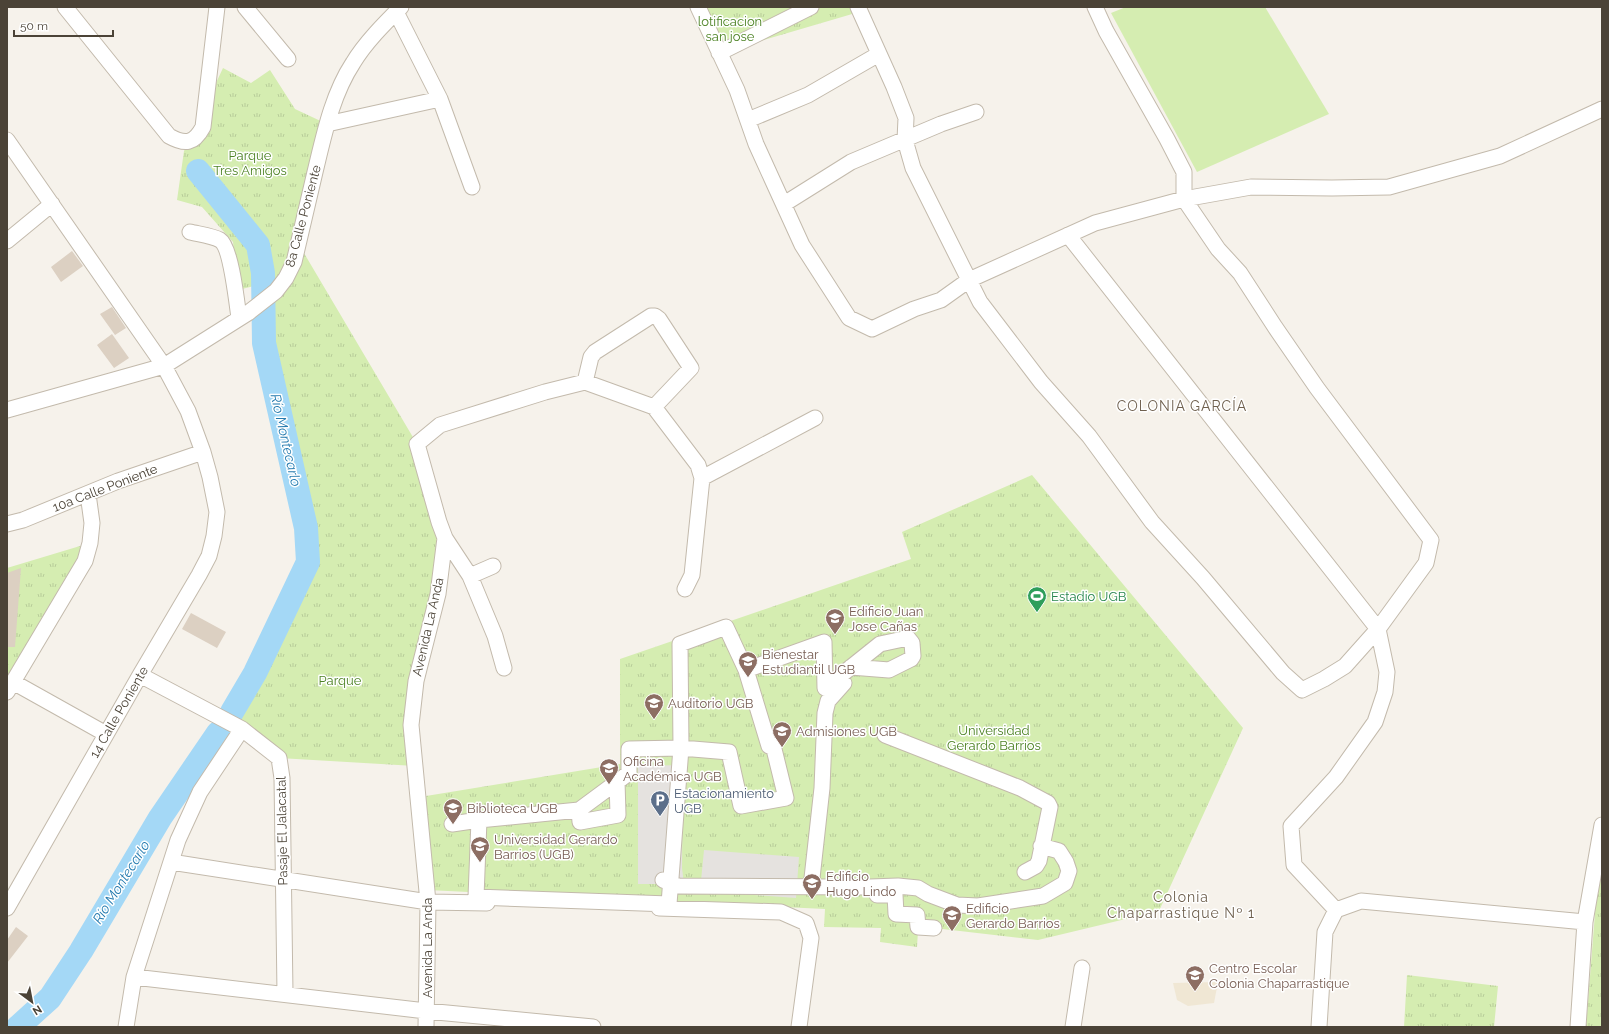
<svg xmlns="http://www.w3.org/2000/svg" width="1609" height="1034" font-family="Raleway,sans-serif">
<defs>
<pattern id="park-tufts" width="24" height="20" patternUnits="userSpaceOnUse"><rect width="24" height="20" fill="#d5edb1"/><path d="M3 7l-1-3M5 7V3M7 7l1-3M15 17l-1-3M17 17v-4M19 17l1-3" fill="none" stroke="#b8cc99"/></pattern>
</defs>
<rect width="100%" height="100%" fill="#f6f2eb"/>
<path fill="#f0e7d4" d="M1218,982L1214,1003L1188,1006L1177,1000L1173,983Z"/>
<path fill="#d5edb1" d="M1126,7H1265L1329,114L1197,172L1111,13Z"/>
<path fill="url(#park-tufts)" d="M697,7H857L859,12L719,53Z
M223,68L251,83L270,70L295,109L327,124L298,243L417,444L444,555L426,637L415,766L279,758L232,712L276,629L308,562L288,453L264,343L276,291L281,279L238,290L233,242L202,207L177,200L184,151Z
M1032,475L1243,728L1159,911L1038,940L934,928L918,931L917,947L880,942L881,928L824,927L825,909L427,890L426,796L620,764V659L911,559L902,532Z
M90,543L7,692V568Z
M1602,825V1027H1586Z
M1407,975L1498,986L1494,1027H1404Z"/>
<path fill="#e5e2df" d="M683,765L682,868L684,884H638V766Z
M704,850L799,857L796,898L700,891Z"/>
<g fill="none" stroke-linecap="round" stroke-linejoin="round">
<path stroke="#a4d8f6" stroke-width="24" d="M198,171L258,245L263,273L264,343L306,528L308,562L255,673L232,712
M18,1027L50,998L81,951L160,818L218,733"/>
</g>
<path fill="#dcd0c2" d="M72,251L83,266L61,282L51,267Z
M112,307L126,328L115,335L100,314Z
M112,334L129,358L114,368L97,345Z
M21,568L15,647H7V573Z
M191,613L226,632L217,648L182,629Z
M16,927L28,936L7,963V940Z"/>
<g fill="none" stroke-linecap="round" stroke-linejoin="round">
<g stroke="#c3baac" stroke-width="17">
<path id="minor" d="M65,7L169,136C185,145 194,144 203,127L217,7
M245,7L288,59
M698,7L737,90L756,144L802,245L849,318L872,329L914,309L941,300L969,280L1095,223L1184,199L1251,187L1332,188L1389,187L1500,156L1602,109
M858,7L894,87L906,118L905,140L913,168L980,302L1041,382L1089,436L1152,522L1203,578L1283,673L1302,690L1324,679L1345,666L1378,629L1426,563L1431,540L1317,388L1275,327L1240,273L1218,249L1184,199V172L1167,139L1106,31L1095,7
M396,12L440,99L472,187
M719,53L811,7
M748,120L808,95L879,54
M327,124L440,99
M7,140L164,366L188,411L203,452L210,477L217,512L214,536L209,556L199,575L140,675L7,908
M784,204L851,162L941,124L976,112
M190,232C198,234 213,236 220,240C231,247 237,304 239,318
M1068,235L1378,629L1387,672L1385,692L1375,722L1336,777L1291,826L1294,865L1336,910L1361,901L1585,922
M7,241L52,204
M585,382L591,357L595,352L651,316H655L659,319L691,368L654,407
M7,410L164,366L248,313L276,291L286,278L294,262C301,232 308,202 315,172C324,135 332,95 353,63C365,43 384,24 401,7
M702,478L815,418
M7,524L23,520L118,481L203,452
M445,538L470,576L495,636L504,668
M470,576L493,566
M746,670L769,746L773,745L786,798L741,806L729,752L681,748L629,749V773L579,810L479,820L476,897L669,904L681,748L680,644L726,627L746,670L824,642L825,688L880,644L908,638L912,643L913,656L911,659L889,670L851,667
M140,675L242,729L279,758L282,778L285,993
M13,682L106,734
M7,692L85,561L90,543L92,523L88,494
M885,735L1020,788L1048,803L1050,807L1039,861L1036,866L1025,872
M579,810L580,822L618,815L617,781
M452,824L479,820
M171,862L428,902L487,903
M663,880L678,886L870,887L898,886L918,888L928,894L957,905L978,906L1043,896L1065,883L1069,871L1066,862L1059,851L1041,846
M811,887L822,788L825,713L828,701L844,683
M877,895H895L896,914L917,915L918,927L934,928
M659,908L781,912L806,923L811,938L799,1027
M134,977L426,1011L593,1027
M126,1027L134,977L178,840L200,792L242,729
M426,1027L428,902L411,725L416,681L438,594L445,538L439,522L417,444L440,425L545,392L585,382L654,407L698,465L702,478L692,575L685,589
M1073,1027L1082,968
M1319,1027L1325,932L1336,910
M1578,1027L1585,922L1602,825"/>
</g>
<use href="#minor" stroke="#fff" stroke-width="15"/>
</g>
<defs>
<g id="stadium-pin" transform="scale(1)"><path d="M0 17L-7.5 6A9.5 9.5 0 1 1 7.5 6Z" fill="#2e9e5b" stroke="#fff"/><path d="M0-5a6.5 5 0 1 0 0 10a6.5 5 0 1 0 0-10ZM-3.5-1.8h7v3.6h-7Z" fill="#fff"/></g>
<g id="university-pin" transform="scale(1)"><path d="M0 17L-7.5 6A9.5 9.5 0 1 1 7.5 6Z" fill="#8d6e63" stroke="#fff"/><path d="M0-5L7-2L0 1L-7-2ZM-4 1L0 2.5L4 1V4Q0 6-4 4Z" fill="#fff"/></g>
<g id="parking-pin" transform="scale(1)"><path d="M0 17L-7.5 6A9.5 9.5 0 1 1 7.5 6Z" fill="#5c6f8a" stroke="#fff"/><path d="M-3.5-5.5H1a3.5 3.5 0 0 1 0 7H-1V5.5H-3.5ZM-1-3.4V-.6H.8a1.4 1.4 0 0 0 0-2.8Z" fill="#fff"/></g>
<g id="school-pin" transform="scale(1)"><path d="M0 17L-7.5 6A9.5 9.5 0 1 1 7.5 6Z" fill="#8d6e63" stroke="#fff"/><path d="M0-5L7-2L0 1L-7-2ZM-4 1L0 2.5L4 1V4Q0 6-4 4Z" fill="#fff"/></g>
</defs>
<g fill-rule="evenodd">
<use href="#stadium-pin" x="1037" y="596"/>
<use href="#university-pin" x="835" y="618"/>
<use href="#university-pin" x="748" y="661"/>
<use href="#university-pin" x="654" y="703"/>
<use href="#university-pin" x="782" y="731"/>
<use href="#university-pin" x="609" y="768"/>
<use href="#parking-pin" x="660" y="800"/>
<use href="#university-pin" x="453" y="808"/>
<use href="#school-pin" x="480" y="846"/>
<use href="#university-pin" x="812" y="883"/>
<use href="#university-pin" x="952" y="915"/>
<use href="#school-pin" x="1195" y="975"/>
</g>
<g text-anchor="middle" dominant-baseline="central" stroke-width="3" stroke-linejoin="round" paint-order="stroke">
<g font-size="13" fill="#4d8325" stroke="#fff">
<text x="730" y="21">lotificacion<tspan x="730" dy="15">san jose</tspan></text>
<text x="250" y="155">Parque<tspan x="250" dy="15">Tres Amigos</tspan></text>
<text x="340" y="680">Parque</text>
<text x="994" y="730">Universidad<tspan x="994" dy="15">Gerardo Barrios</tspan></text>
</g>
<g font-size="13" fill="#4b4337" stroke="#fff">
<text transform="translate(303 216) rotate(-75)">8a Calle Poniente</text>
<text transform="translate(105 488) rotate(-21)">10a Calle Poniente</text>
<text transform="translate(428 627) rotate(-77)">Avenida La Anda</text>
<text transform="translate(119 712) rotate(-60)">14 Calle Poniente</text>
<text transform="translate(282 831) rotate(-91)">Pasaje El Jalacatal</text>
<text transform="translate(427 948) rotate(-90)">Avenida La Anda</text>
</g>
<g font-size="13" fill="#27864d" stroke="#fff" text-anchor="start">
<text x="1051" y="596">Estadio UGB</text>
</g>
<g font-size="13" fill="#785e54" stroke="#fff" text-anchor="start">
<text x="849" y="611">Edificio Juan<tspan x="849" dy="15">Jose Cañas</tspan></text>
<text x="762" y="654">Bienestar<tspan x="762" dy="15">Estudiantil UGB</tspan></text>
<text x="668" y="703">Auditorio UGB</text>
<text x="796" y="731">Admisiones UGB</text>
<text x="623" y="761">Oficina<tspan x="623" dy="15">Académica UGB</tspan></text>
<text x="467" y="808">Biblioteca UGB</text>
<text x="494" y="839">Universidad Gerardo<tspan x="494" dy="15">Barrios (UGB)</tspan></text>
<text x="826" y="876">Edificio<tspan x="826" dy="15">Hugo Lindo</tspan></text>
<text x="966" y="908">Edificio<tspan x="966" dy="15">Gerardo Barrios</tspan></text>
<text x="1209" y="968">Centro Escolar<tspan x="1209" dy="15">Colonia Chaparrastique</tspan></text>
</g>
<g font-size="13" fill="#4e5e75" stroke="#fff" text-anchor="start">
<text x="674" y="793">Estacionamiento<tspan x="674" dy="15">UGB</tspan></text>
</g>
<g font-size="14" letter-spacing="1" fill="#6f604e" stroke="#fff">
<text x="1182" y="406">COLONIA GARCÍA</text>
<text x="1181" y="897">Colonia<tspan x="1181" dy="16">Chaparrastique Nº 1</tspan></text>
</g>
<g font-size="14" font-style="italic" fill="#257baf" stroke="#fff">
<text transform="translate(286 440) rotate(77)">Río Montecarlo</text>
<text transform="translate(121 882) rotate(-58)">Río Montecarlo</text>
</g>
</g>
<rect width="1609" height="1034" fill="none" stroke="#4b4337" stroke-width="16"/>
<g transform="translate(32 1002) rotate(148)" stroke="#ffffff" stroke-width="3" paint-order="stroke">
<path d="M0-3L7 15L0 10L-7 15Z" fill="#4b4337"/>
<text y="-6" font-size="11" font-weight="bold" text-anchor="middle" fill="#4b4337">N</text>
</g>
<path d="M14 30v6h99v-6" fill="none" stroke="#4b4337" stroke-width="2"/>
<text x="20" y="30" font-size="12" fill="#4b4337" stroke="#ffffff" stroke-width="3" paint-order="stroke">50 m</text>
</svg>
